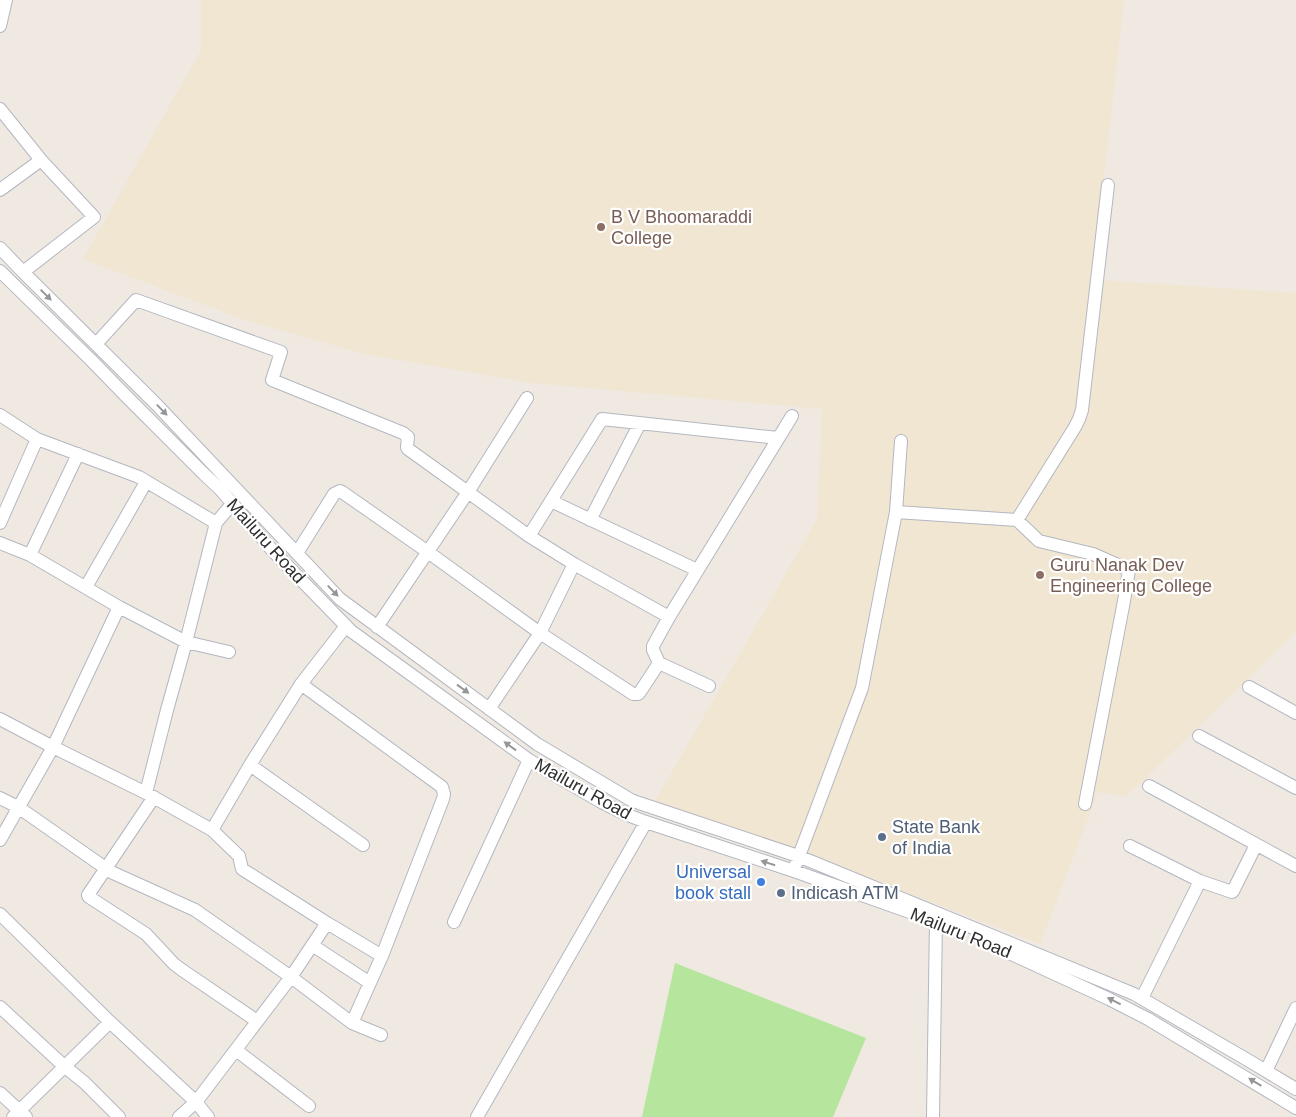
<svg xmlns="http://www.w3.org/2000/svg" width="1296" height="1117" font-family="Helvetica,sans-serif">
<rect width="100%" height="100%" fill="#efe9e1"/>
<path fill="#f0e6d1" d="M201,0H1124L1102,194L1099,280L1296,293V632L1126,797L1098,792L1040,944L827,861L655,801L743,649L817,519L822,409L532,383L365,354L245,320L83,259L201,50Z"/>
<path fill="#b6e59e" d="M675,963L866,1038L833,1117H642Z"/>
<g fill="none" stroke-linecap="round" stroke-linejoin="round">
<g stroke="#b4b7c1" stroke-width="14">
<path id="minor" d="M0,26L6,0
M0,109L41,160L94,217L23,272
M0,190L41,160
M0,248L23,272L157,405L340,599L537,744L631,800L639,803L798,856L1134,994L1246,1059L1296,1089
M0,271L91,360L126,396L205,475L220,489L273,551L351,631L529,760L603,803L625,814L646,822L794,871L935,921
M96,344L136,300L281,352L272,380L403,433L408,437L407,447L408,449L529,536L574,564L540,633L489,709
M0,415L37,439L139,477L216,523L232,504
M551,501L697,570
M896,512L1017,520L1039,541L1093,554L1129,570L1124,601L1085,804
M590,520L640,423
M1017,520L1075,427L1079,419L1082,410L1108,185
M0,523L37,439
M529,536L602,419L778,438
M0,543L30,555L119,607L186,642L229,652
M297,553L334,494L340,491L342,492L428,552L540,633L633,694H638L640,692L659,663L709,686
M30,555L78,454
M574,564L669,617L653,646V650L659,663
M86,587L146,482
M669,617L792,416
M377,627L468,492L527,398
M301,684L442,787L444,794L443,799L382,956L352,1023
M1249,687L1296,713
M0,719L53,747L146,793L212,830L239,856L242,869L327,923L382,956
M1199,736L1296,788
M250,765L363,845
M1149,786L1296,866
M146,793L167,710L186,642L216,523
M154,797L88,895L89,897L146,934L174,964L182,970L257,1021
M0,798L18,807L111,872L195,910L291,977L352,1023L381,1035
M212,830L250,765L301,684L346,626
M0,840L53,747L119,607
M1130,846L1200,881L1232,892L1233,891L1256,845
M796,864L862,688L896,512L901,441
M0,914L110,1022L196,1102L208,1117
M454,922L529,760
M981,940L1109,999L1148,1019L1296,1108
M312,945L370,983
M1142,998L1200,881
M0,1007L64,1066L85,1083L119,1117
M236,1050L309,1106
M1266,1071L1296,1008
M0,1093L26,1117
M13,1117L110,1022
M179,1117L196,1102L291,977L327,923
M477,1117L646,822
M933,1117L936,921"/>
</g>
<use href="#minor" stroke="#fff" stroke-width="12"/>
</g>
<defs><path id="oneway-solid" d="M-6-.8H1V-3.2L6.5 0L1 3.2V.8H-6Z" transform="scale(1.25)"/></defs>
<g fill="#969696">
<use href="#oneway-solid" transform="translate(46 295) rotate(45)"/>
<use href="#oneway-solid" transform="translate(162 410) rotate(46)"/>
<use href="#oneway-solid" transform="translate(333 591) rotate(46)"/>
<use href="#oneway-solid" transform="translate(463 689) rotate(36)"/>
<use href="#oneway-solid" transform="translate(510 746) rotate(-144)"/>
<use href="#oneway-solid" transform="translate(768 863) rotate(-162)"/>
<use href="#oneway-solid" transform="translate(1114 1001) rotate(-153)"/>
<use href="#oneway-solid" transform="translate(1255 1082) rotate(-149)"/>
</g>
<g fill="#8d6e63" stroke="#fff" stroke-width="2">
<circle cx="601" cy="227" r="5"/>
<circle cx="1040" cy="575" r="5"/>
</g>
<g fill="#5c6f8a" stroke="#fff" stroke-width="2">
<circle cx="882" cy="837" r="5"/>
<circle cx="781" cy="893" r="5"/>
</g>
<circle fill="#3f7fe0" stroke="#fff" stroke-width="2" cx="761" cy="882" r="5"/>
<g text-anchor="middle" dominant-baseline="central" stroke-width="4.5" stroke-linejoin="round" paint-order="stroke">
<g font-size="18" fill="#785e54" stroke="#fff" text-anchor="start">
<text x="611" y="217">B V Bhoomaraddi<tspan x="611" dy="21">College</tspan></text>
<text x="1050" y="565">Guru Nanak Dev<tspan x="1050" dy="21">Engineering College</tspan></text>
</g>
<g font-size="18" fill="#2e2e2e" stroke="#fff">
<text transform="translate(266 541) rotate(48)">Mailuru Road</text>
<text transform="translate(583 789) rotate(29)">Mailuru Road</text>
<text transform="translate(961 933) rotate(22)">Mailuru Road</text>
</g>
<g font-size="18" fill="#4e5e75" stroke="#fff" text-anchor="start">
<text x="892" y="827">State Bank<tspan x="892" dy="21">of India</tspan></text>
<text x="791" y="893">Indicash ATM</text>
</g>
<g font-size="18" fill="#366cbe" stroke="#fff" text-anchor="end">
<text x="751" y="872">Universal<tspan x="751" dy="21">book stall</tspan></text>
</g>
</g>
</svg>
